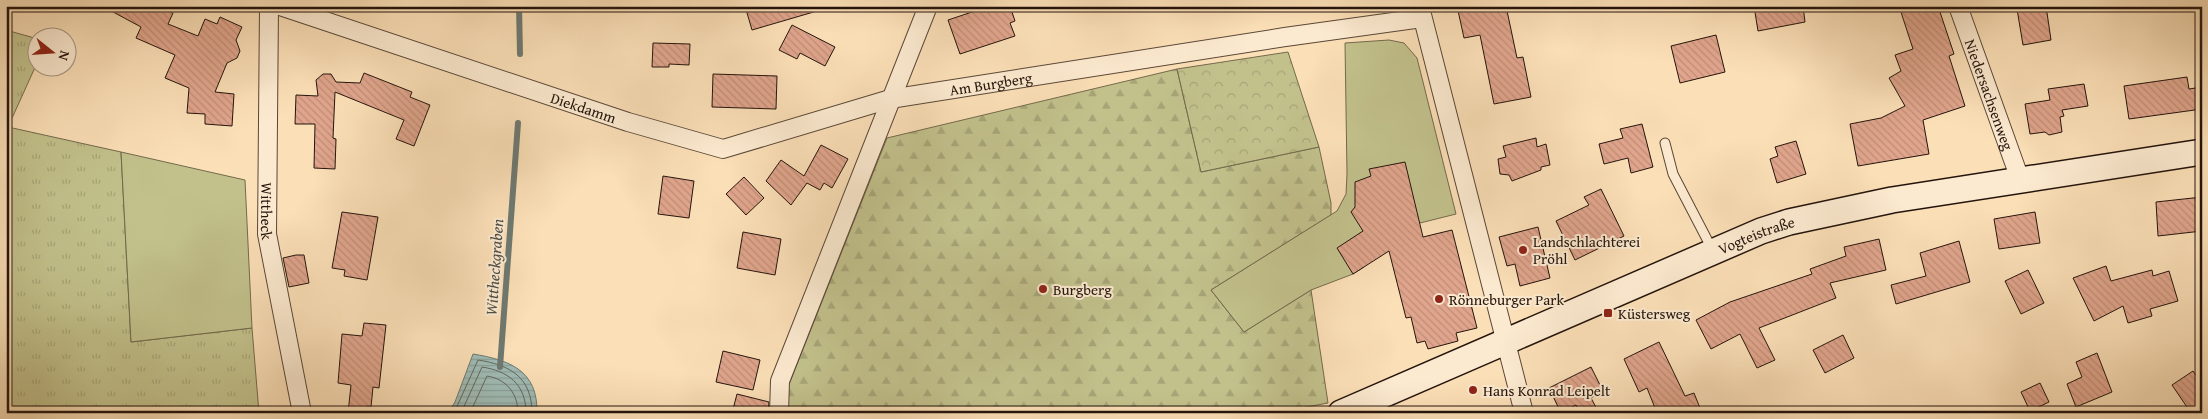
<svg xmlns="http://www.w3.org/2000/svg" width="2208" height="419" font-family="'Gentium Book Plus',serif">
<defs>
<pattern id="grass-tufts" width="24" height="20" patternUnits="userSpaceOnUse" patternTransform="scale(1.25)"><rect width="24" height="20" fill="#c2c18c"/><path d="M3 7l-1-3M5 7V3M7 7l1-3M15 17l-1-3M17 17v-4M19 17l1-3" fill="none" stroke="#a7a578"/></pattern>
<pattern id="forest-firs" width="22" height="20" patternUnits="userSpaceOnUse" patternTransform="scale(1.25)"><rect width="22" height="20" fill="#c2c18c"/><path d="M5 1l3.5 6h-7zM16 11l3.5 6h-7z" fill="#a7a578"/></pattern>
<pattern id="park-crowns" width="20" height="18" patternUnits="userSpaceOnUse" patternTransform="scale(1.25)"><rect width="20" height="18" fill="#c2c18c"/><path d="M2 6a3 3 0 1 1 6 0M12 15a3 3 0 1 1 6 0" fill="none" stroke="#a7a578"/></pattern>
<pattern id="water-rules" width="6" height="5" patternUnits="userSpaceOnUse" patternTransform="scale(1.25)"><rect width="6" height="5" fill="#a0bcb5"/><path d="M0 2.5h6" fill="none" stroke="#8aa19a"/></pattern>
<pattern id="building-back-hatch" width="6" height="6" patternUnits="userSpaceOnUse" patternTransform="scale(1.25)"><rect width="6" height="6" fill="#e0a58c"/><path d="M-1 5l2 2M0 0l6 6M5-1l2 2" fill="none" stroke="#c08d78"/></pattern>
</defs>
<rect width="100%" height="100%" fill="#fbdfb7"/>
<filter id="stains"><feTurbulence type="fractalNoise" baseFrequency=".004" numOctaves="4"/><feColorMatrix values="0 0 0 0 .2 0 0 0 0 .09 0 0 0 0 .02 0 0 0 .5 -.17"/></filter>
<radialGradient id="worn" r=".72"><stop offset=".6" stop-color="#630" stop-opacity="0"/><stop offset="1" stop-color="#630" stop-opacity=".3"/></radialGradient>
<path fill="url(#grass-tufts)" stroke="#736a4c" d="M6,30L38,39L37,63L8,127L121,152L131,342L252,328L259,413H6Z"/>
<path fill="url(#forest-firs)" stroke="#736a4c" d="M1177,69L1201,172L1319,147L1331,203V215L1211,290L1244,332L1311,290L1328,403L1274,413H785L786,392L887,138Z"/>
<path fill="url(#park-crowns)" stroke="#736a4c" d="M1288,52L1319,147L1201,172L1177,69Z"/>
<path fill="#c2c18c" stroke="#736a4c" d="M1389,40L1404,43L1417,58L1456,214L1384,232L1355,253L1364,267L1353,274L1311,290L1244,332L1211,290L1337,211L1346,194L1347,174L1345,43Z
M121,152L245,180L252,328L131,342Z"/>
<path fill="url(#water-rules)" stroke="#6e7971" d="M473,354C509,360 538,370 537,413H448L455,402Z"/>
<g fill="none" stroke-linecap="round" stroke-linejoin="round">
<path stroke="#626860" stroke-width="1" d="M454,413L478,360C510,365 532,377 532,413
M461,413L482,367C508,371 526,384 526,413
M470,413L487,376C506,379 518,393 518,413"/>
<path stroke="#6e7971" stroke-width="6" d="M519,6L520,54
M500,367L518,123"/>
</g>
<path fill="url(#building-back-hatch)" stroke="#24140c" d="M102,6H156L173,13L168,24L198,36L205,19L217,24L220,17L242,27L236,40L240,51L237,58L227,63L215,92L234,94L232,126L205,124V114L187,113L189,88L165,78L175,55L136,38L141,27Z
M745,6H816L817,11L752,30Z
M990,6H1010L1015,21L1010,23L1015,36L960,54L948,20Z
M1457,6H1506L1517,58L1523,57L1531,97L1494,104L1480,35L1464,38Z
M1754,6H1803L1805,22L1758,31Z
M1899,6H1938L1954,54L1949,56L1965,106L1923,120L1929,154L1858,166L1850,124L1881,118L1905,106L1889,78L1901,71L1895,55L1913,49Z
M2035,6H2046L2051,40L2023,45L2017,9Z
M792,25L835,47L825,66L800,53L797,59L779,50Z
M1716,35L1725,72L1680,83L1671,46Z
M653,43L690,44L689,65L669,64V67H652Z
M364,73L412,92L410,97L430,105L414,146L396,139L404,120L335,92L333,138L336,139L335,169L314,168L315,124H295L296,95L318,96L316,80L323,74H331L336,82L360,83Z
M713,74L777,76L776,109L712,107Z
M2187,77L2189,89L2202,87V109L2129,119L2124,86Z
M2084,84L2088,106L2062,110L2064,116L2060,117L2062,132L2049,135L2045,132L2030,134L2025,104L2050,100L2048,89Z
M1642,124L1653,167L1631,173L1628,158L1604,164L1599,144L1623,138L1620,129Z
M1536,138L1537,147L1546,144L1550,165L1541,167V170L1512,181L1509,175L1500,174L1498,159L1506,157L1503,146Z
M1796,141L1806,174L1777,183L1770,159L1778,156L1775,147Z
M821,145L848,159L832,188L824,183L820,190L807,183L791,205L766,181L781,160L804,176Z
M1405,162L1423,237L1452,230L1477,328L1456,333L1458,341L1428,349L1425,341L1417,343L1411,317L1406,318L1389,251L1353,274L1337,248L1363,231L1351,212L1355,207V182L1371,176L1369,169Z
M663,176L694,181L689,218L658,214Z
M744,177L764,198L746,215L726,194Z
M1601,189L1624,236L1575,260L1556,221L1589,205L1584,197Z
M2202,197V231L2158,236L2156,202Z
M342,212L378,217L367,280L344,276L345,270L332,268Z
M2035,212L2040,243L1999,249L1994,219Z
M1538,227L1550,278L1520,286L1515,264L1507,266L1499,237Z
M743,232L781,239L775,275L737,268Z
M1879,239L1886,270L1830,283L1836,298L1759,328L1775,360L1757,368L1740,334L1711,349L1696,320L1730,302L1812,274L1810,269L1846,256L1844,247Z
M1959,241L1970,282L1896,304L1891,285L1926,276L1920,253Z
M296,255H304L309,283L289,287L283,258Z
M2106,266L2111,281L2152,270L2153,276L2169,271L2178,301L2150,309L2152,316L2128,323L2123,306L2094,321L2073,278Z
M2028,270L2044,303L2021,314L2005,281Z
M364,323L386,325L379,388L373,387L371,407H367L366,413H348L351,385L338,383L342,334L362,336Z
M1843,335L1854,358L1825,373L1813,350Z
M1659,342L1685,396L1694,393L1702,413H1646L1655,408L1647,388L1639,392L1624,359Z
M723,351L760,360L753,390L716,382Z
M2097,353L2112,392L2076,407L2067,384L2082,377L2076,362Z
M1591,367L1603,391L1591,398L1599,413H1580L1576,405L1561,413L1549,388Z
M2193,371L2202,384V413H2191L2172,385Z
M2040,383L2049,402L2030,411L2021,392Z
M737,394L769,402L768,413H732Z"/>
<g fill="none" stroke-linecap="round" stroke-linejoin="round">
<g stroke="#5a4737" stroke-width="11">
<path id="lane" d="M1665,143L1673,174L1712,249"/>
</g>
<g stroke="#5a4737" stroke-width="20">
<g id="street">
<path id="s1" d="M269,6L267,234L302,413"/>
<path id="s2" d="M280,6L628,122L723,149L890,99L1285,37L1422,18"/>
<path id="s3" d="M1958,6L2021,182"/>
<path d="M1420,7L1524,413"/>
<path d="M779,413L780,381L928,6"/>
</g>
</g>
<g stroke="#24140c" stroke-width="28">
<g id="secondary">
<path id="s4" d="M1341,413L1761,231L1789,222L1892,200L2202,152"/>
</g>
</g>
<use href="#lane" stroke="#fcead0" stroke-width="9"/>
<use href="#street" stroke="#fcead0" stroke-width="18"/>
<use href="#secondary" stroke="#fcead0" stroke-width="25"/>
</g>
<g fill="#8f2418" stroke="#fcead0" stroke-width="2">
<circle cx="1523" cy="250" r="5"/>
<circle cx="1043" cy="289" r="5"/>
<circle cx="1439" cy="299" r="5"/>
<rect x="1603" y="308" width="10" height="10" rx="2.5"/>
<circle cx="1473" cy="390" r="5"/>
</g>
<g text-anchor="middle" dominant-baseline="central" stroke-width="4" stroke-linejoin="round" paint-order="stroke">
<g font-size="15" fill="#24140c" stroke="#fcead0">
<text stroke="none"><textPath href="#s2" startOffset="742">Am Burgberg</textPath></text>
<text stroke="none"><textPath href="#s3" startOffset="94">Niedersachsenweg</textPath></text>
<text stroke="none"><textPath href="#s2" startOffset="320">Diekdamm</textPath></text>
<text stroke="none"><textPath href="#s1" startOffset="205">Wittheck</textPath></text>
<text stroke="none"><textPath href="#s4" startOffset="452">Vogteistraße</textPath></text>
</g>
<g font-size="15" fill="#24140c" stroke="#fcead0" text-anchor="start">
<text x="1533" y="241">Landschlachterei<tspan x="1533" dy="17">Pröhl</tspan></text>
<text x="1053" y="289">Burgberg</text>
<text x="1449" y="299">Rönneburger Park</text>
<text x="1618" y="313">Küstersweg</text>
<text x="1483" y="390">Hans Konrad Leipelt</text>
</g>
<g font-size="16" font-style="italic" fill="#4f4f47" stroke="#fcead0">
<text transform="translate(494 267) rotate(-86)">Wittheckgraben</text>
</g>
</g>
<rect width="2208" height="419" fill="none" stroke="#fbdfb7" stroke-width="25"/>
<rect x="8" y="8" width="2193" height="404" fill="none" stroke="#24140c" stroke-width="2.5"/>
<rect x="12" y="12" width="2183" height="394" fill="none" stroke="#24140c"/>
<g transform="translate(52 52) rotate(107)"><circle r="24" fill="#fcead0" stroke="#a69482"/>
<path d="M0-4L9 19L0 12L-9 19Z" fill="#8f2418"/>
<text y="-8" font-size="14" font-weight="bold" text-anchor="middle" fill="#24140c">N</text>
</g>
<rect width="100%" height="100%" filter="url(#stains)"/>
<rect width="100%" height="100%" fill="url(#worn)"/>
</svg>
